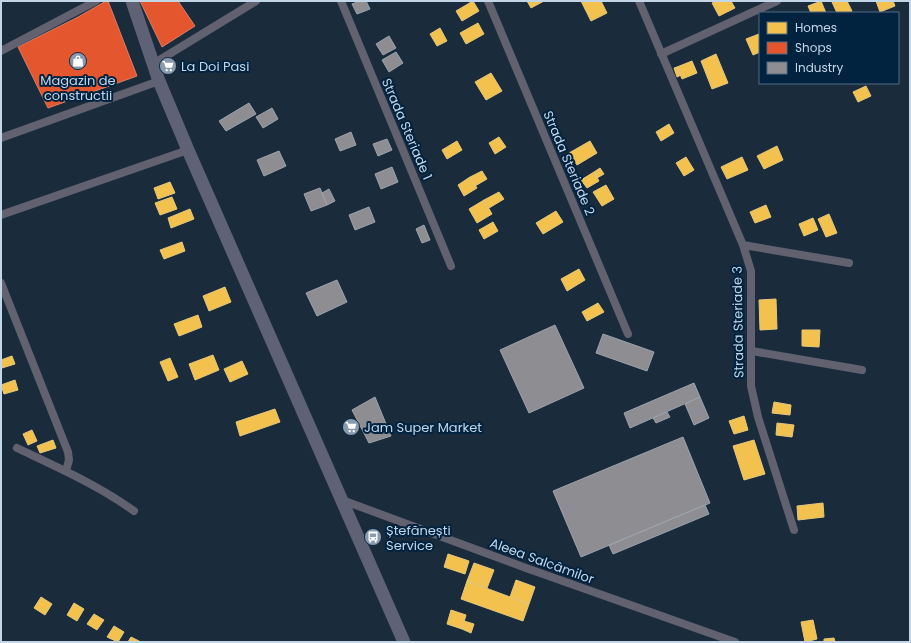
<svg xmlns="http://www.w3.org/2000/svg" width="911" height="643" font-family="Poppins,sans-serif">
<rect width="100%" height="100%" fill="#1a2c3c"/>
<path fill="#f2c14e" stroke="#e4c77c" d="M473,1L479,11L462,21L456,11Z
M527,1H544L531,8Z
M581,1H601L607,13L591,21Z
M716,1H731L735,8L719,16L712,3Z
M821,1L826,13H811L808,6Z
M835,1H847L852,11L848,13H837L832,2Z
M876,1H893L895,6L880,12Z
M478,23L484,34L466,44L460,33Z
M440,28L447,41L437,46L430,34Z
M759,34L760,52L753,55L746,39Z
M716,54L728,83L712,89L701,61Z
M692,61L697,73L682,79L677,67Z
M677,67L681,75L677,77L674,68Z
M491,73L502,91L486,100L475,82Z
M866,86L871,96L858,102L853,92Z
M669,124L674,133L661,141L656,132Z
M499,137L506,147L495,154L489,143Z
M457,141L462,150L447,159L442,150Z
M590,141L597,153L577,165L569,153Z
M777,146L783,160L764,169L757,156Z
M686,157L694,170L684,176L676,163Z
M742,157L748,170L727,179L721,167Z
M600,168L604,174L597,178L594,172Z
M482,171L487,179L475,186L470,177Z
M594,172L599,181L587,188L581,180Z
M470,177L477,188L464,196L458,185Z
M170,182L175,193L158,199L154,188Z
M606,185L614,199L602,206L593,192Z
M499,192L504,199L489,208L484,200Z
M172,197L177,209L160,215L155,203Z
M484,200L492,214L477,223L469,209Z
M766,205L771,217L755,223L750,212Z
M190,209L194,219L171,228L168,218Z
M556,211L563,222L543,234L536,223Z
M829,214L837,233L826,237L818,219Z
M813,218L818,230L804,236L799,224Z
M493,222L498,231L484,239L479,230Z
M182,242L185,251L164,259L160,250Z
M579,269L585,280L567,291L561,279Z
M225,287L231,302L209,311L203,296Z
M776,299L777,329L760,330L759,300Z
M598,303L604,312L587,321L582,312Z
M198,315L202,327L179,336L174,324Z
M802,330H820L819,347L802,346Z
M213,355L219,370L195,380L189,364Z
M12,356L15,364L2,368L1,360Z
M170,358L178,377L168,381L160,362Z
M242,361L248,374L230,382L224,369Z
M15,380L18,390L4,394L1,385Z
M774,402L791,405L790,415L772,413Z
M275,409L280,422L240,436L236,422Z
M744,416L748,430L734,434L729,421Z
M777,423L794,425L792,437L776,435Z
M32,430L37,441L28,445L23,434Z
M53,440L56,448L40,453L37,446Z
M754,440L765,474L744,480L733,446Z
M823,503L824,517L798,520L797,506Z
M448,554L469,561L465,574L444,567Z
M474,563L494,570L487,588L467,581Z
M516,580L535,587L529,604L510,597Z
M467,581L529,604L523,621L461,599Z
M41,597L52,604L45,615L34,608Z
M74,603L84,609L77,621L67,615Z
M451,610L466,615L462,629L447,624Z
M94,614L104,620L97,630L87,624Z
M813,620L817,639L805,642L801,622Z
M464,621L474,624L471,633L462,629Z
M114,626L124,632L118,642L107,637Z
M131,637L141,642H128Z
M834,638L835,642H824V639Z"/>
<path fill="#e4572e" stroke="#da7d66" d="M106,1H108L137,76L48,108L18,47L78,17Z
M140,1H178L195,26L162,47Z"/>
<path fill="#8d8d92" stroke="#9da3ac" d="M360,1H366L370,9L357,14L352,4Z
M389,36L396,48L383,55L376,44Z
M396,52L403,63L389,72L382,60Z
M249,103L256,114L226,131L219,121Z
M272,108L278,119L263,128L256,117Z
M351,132L356,145L340,151L335,139Z
M387,139L392,150L378,156L373,144Z
M279,151L286,166L264,176L257,160Z
M392,167L398,182L381,189L375,174Z
M320,188L327,205L311,211L304,194Z
M329,189L335,201L327,205L322,193Z
M369,207L375,222L355,230L349,215Z
M424,225L430,240L422,243L416,229Z
M337,280L347,302L317,316L306,293Z
M555,325L584,388L529,413L500,350Z
M603,334L654,352L647,371L596,353Z
M694,383L700,397L630,428L624,413Z
M375,397L391,436L369,443L352,410Z
M700,397L709,418L694,425L685,404Z
M667,412L670,417L656,423L653,418Z
M683,437L710,503L581,557L553,491Z
M705,505L709,514L613,554L609,545Z"/>
<g fill="none" stroke-linecap="round" stroke-linejoin="round">
<path stroke="#616170" stroke-width="8" d="M341,1L451,266
M488,1L628,334
M639,1L743,245L751,271V386L758,417L794,530
M1,51L96,1
M661,54L777,1
M153,64L256,1
M1,138L159,81
M1,215L188,150
M743,245L849,263
M1,283L68,452L69,460L66,471
M752,351L862,370
M17,448C57,467 98,485 134,511
M342,500L526,568L735,642"/>
<path stroke="#5f6274" stroke-width="13" d="M132,1L159,81L188,150L404,642"/>
</g>
<defs>
<g id="shop-disc" transform="scale(0.9)"><circle r="9.5" fill="#889aac" stroke="#02233f"/><path d="M-5-2.5h2.3a2.7 3.5 0 0 1 5.4 0H5L5.5 6h-11ZM-1.5-2.5h3a1.5 2.3 0 0 0-3 0Z" fill="#fff"/></g>
<g id="supermarket-disc" transform="scale(0.9)"><circle r="9.5" fill="#889aac" stroke="#02233f"/><path d="M-6-5.5h2.5l.6 2H6L4.5 2H-2.5L-4.4-4H-6ZM-1.5 3.2a1.3 1.3 0 1 0 .1 0ZM3 3.2a1.3 1.3 0 1 0 .1 0Z" fill="#fff"/></g>
<g id="bus-disc" transform="scale(0.9)"><circle r="9.5" fill="#889aac" stroke="#02233f"/><path d="M-5-6H5V4H4V6H2V4H-2V6H-4V4H-5ZM-3.5-4V0h7V-4ZM-3.5 1.2v1.5H-2V1.2ZM2 1.2v1.5H3.5V1.2Z" fill="#fff"/></g>
</defs>
<g fill-rule="evenodd">
<use href="#shop-disc" x="78" y="61"/>
<use href="#supermarket-disc" x="168" y="66"/>
<use href="#supermarket-disc" x="351" y="427"/>
<use href="#bus-disc" x="373" y="537"/>
</g>
<g text-anchor="middle" dominant-baseline="central" stroke-width="4" stroke-linejoin="round" paint-order="stroke">
<g font-size="13" fill="#c3d6e8" stroke="#02233f" text-anchor="start">
<text x="181" y="66">La Doi Pasi</text>
<text x="78" y="80" text-anchor="middle">Magazin de<tspan x="78" dy="15">constructii</tspan></text>
<text x="364" y="427">Jam Super Market</text>
<text x="386" y="530">Ștefănești<tspan x="386" dy="15">Service</tspan></text>
</g>
<g font-size="13" fill="#c3d6e8" stroke="#02233f">
<text transform="translate(407 129) rotate(67)">Strada Steriade 1</text>
<text transform="translate(569 163) rotate(67)">Strada Steriade 2</text>
<text transform="translate(738 322) rotate(-91)">Strada Steriade 3</text>
<text transform="translate(542 561) rotate(20)">Aleea Salcâmilor</text>
</g>
</g>
<rect width="911" height="643" fill="none" stroke="#c3d6e8" stroke-width="4"/>
<rect x="759" y="12" width="140" height="72" fill="#02233f" stroke="#4f6b83"/>
<rect x="767" y="22" width="20" height="12" fill="#f2c14e" stroke="#4f6b83"/>
<text x="795" y="32" font-size="12" fill="#c3d6e8">Homes</text>
<rect x="767" y="42" width="20" height="12" fill="#e4572e" stroke="#4f6b83"/>
<text x="795" y="52" font-size="12" fill="#c3d6e8">Shops</text>
<rect x="767" y="62" width="20" height="12" fill="#8d8d92" stroke="#4f6b83"/>
<text x="795" y="72" font-size="12" fill="#c3d6e8">Industry</text>
</svg>
